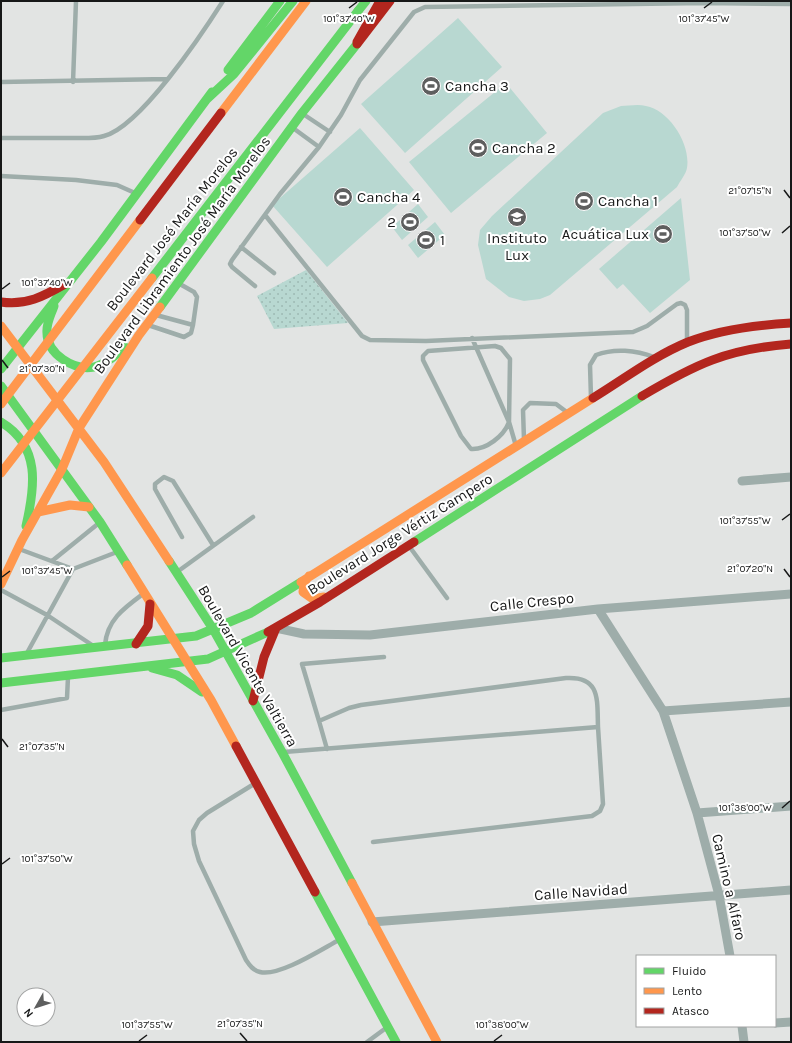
<svg xmlns="http://www.w3.org/2000/svg" width="792" height="1043" font-family="Karla,sans-serif">
<defs>
<pattern id="garden-dots" width="8" height="8" patternUnits="userSpaceOnUse"><rect width="8" height="8" fill="#b8d8d1"/><path d="M2 2h.1M6 6h.1" fill="none" stroke="#9db9b3" stroke-width="1.8" stroke-linecap="round"/></pattern>
</defs>
<rect width="100%" height="100%" fill="#e2e4e3"/>
<path fill="#b8d8d1" d="M458,18L502,67L405,153L361,104Z
M506,83L547,133L451,213L409,162Z
M621,106C628,106 638,104 646,106C669,110 691,144 687,168C686,174 680,181 677,187L550,295L540,299L524,301L509,297L486,279L478,245L480,230L492,216L603,113Z
M360,128L414,190L327,267L272,205Z
M681,198L690,280L650,313L623,284L617,289L599,269Z
M418,204L428,217L402,240L392,227Z
M435,222L445,235L418,258L408,245Z"/>
<path fill="url(#garden-dots)" d="M306,270L348,323L274,329L257,296Z"/>
<g fill="none" stroke-linecap="round" stroke-linejoin="round">
<path stroke="#9eadaa" stroke-width="4.5" d="M1,82L167,79
M73,82L76,1
M303,114L330,132
M293,128L319,147
M1,138C24,138 48,138 71,138C82,138 94,139 104,136C140,127 202,34 223,1
M1,176L76,180L117,185L135,193
M265,215L362,336L370,340L426,341L633,332L647,326L677,304L681,303L685,305L687,310V341
M241,247L274,273
M178,283L194,292L197,297L193,325
M255,286L232,267L230,264L232,260L280,194L319,147L341,115L360,80L414,12L425,7L704,3L791,4
M148,325L184,337L191,333L193,325L156,315
M472,338L509,422L516,446
M495,346L501,348L510,359L509,422C504,436 486,450 471,449L461,436L423,360V356L428,351Z
M591,398L590,365L596,355C614,348 636,350 654,357
M524,440L523,410L530,403L556,404L568,413
M182,537L155,489V484L164,477L173,481L213,545
M409,546L447,598
M19,549L73,569
M52,561L99,523
M177,572L253,517
M1,590L47,615L92,645
M105,645C107,620 124,608 143,594
M27,653L73,569L117,552
M1,710L67,698L68,677
M319,721L302,664L384,657
M327,749L319,721L349,708L361,705L566,678C601,676 597,700 598,727
M284,752L598,727L603,804L600,811L592,816L373,842
M254,784L207,813L199,820L193,831L194,844L199,861L246,960C250,966 253,970 260,972C279,977 322,949 339,940
M367,1042L386,1028"/>
<path stroke="#9eadaa" stroke-width="9" d="M742,481L791,477
M598,609L663,711L697,813L719,895L730,956
M276,628L304,634L370,635L598,609L791,594
M663,711L791,702
M697,813L791,806
M372,922L791,890
M775,1023L791,1022
M742,1026L744,1042"/>
<path stroke="#63d668" stroke-width="9" d="M358,11L366,1
M228,70L280,1
M206,100L234,74L293,1
M54,306C51,315 46,323 47,333C47,354 74,371 94,367C106,364 116,355 125,347
M160,307L302,113L357,44
M1,369L101,242L212,92
M1,386L100,522L127,565
M1,422C41,446 35,487 26,526
M414,542L642,396
M169,561L213,629L282,752L352,883
M1,658L196,636L251,613L301,582
M152,668L177,675L202,692
M1,683L208,659L268,632
M315,892L396,1042"/>
<path stroke="#ff974d" stroke-width="9" d="M1,326L104,462L169,561
M38,512L70,505L89,507
M127,565L211,700L236,746
M309,576L304,583L303,592L313,599L324,597
M301,582L593,398
M1,584L22,540L62,469L79,428L139,335L160,307
M352,883L437,1042"/>
<path stroke="#b3261e" stroke-width="9" d="M357,42L380,1
M357,44L390,1
M1,302C26,306 44,296 65,284
M642,396C696,364 727,349 791,344
M593,398C624,379 654,356 688,342C721,329 757,325 791,323
M268,632L320,602L414,542
M136,644L148,626L150,604
M253,701L264,657L276,628
M236,746L315,892"/>
<path stroke="#63d668" stroke-width="9" d="M152,278L358,11"/>
<path stroke="#ff974d" stroke-width="9" d="M221,113L306,1
M1,404L140,220
M1,473L152,278"/>
<path stroke="#b3261e" stroke-width="9" d="M140,220L221,113"/>
</g>
<path fill="none" stroke="#171818" stroke-width="1.5" d="M349,8L357,2M704,8L712,2M784,190L790,198M782,233L790,226M2,289L10,283M2,360L8,368M782,520L790,514M784,569L790,577M2,577L10,571M2,739L8,747M782,808L790,801M2,864L10,858M240,1033L247,1041M139,1041L147,1035M494,1041L502,1035"/>
<defs>
<g id="stadium-disc" transform="scale(1)"><circle r="9.5" fill="#5e5f5f" stroke="#fff"/><path d="M0-5a6.5 5 0 1 0 0 10a6.5 5 0 1 0 0-10ZM-3.5-1.8h7v3.6h-7Z" fill="#fff"/></g>
<g id="school-disc" transform="scale(1)"><circle r="9.5" fill="#5e5f5f" stroke="#fff"/><path d="M0-5L7-2L0 1L-7-2ZM-4 1L0 2.5L4 1V4Q0 6-4 4Z" fill="#fff"/></g>
</defs>
<g fill-rule="evenodd">
<use href="#stadium-disc" x="431" y="86"/>
<use href="#stadium-disc" x="478" y="148"/>
<use href="#stadium-disc" x="343" y="197"/>
<use href="#stadium-disc" x="584" y="201"/>
<use href="#school-disc" x="517" y="217"/>
<use href="#stadium-disc" x="410" y="222"/>
<use href="#stadium-disc" x="663" y="234"/>
<use href="#stadium-disc" x="426" y="240"/>
</g>
<g text-anchor="middle" dominant-baseline="central" stroke-width="4" stroke-linejoin="round" paint-order="stroke">
<g font-size="15" fill="#171818" stroke="#fff" text-anchor="start">
<text x="445" y="86">Cancha 3</text>
<text x="492" y="148">Cancha 2</text>
<text x="357" y="197">Cancha 4</text>
<text x="598" y="201">Cancha 1</text>
<text x="396" y="222" text-anchor="end">2</text>
<text x="649" y="234" text-anchor="end">Acuática Lux</text>
<text x="517" y="238" text-anchor="middle">Instituto<tspan x="517" dy="17">Lux</tspan></text>
<text x="440" y="240">1</text>
</g>
<g font-size="15" fill="#171818" stroke="#fff">
<text transform="translate(172 229) rotate(-52)">Boulevard José María Morelos</text>
<text transform="translate(182 255) rotate(-54)">Boulevard Libramiento José María Morelos</text>
<text transform="translate(400 534) rotate(-32)">Boulevard Jorge Vértiz Campero</text>
<text transform="translate(532 602) rotate(-6)">Calle Crespo</text>
<text transform="translate(248 666) rotate(60)">Boulevard Vicente Valtierra</text>
<text transform="translate(729 887) rotate(77)">Camino a Alfaro</text>
<text transform="translate(581 892) rotate(-4)">Calle Navidad</text>
</g>
</g>
<g font-size="10" text-anchor="middle" fill="#171818" stroke="#fff" stroke-width="4" stroke-linejoin="round" paint-order="stroke">
<text x="349" y="22">101°37'40"W</text>
<text x="704" y="22">101°37'45"W</text>
<text x="750" y="194">21°07'15"N</text>
<text x="745" y="236">101°37'50"W</text>
<text x="47" y="286">101°37'40"W</text>
<text x="42" y="372">21°07'30"N</text>
<text x="745" y="524">101°37'55"W</text>
<text x="750" y="572">21°07'20"N</text>
<text x="47" y="574">101°37'45"W</text>
<text x="42" y="750">21°07'35"N</text>
<text x="745" y="811">101°38'00"W</text>
<text x="47" y="862">101°37'50"W</text>
<text x="240" y="1027">21°07'35"N</text>
<text x="147" y="1028">101°37'55"W</text>
<text x="502" y="1028">101°38'00"W</text>
</g>
<rect width="792" height="1043" fill="none" stroke="#171818" stroke-width="4"/>
<rect x="636" y="955" width="140" height="72" fill="#ffffff" stroke="#a2a3a3"/>
<rect x="644" y="968" width="20" height="6" fill="#63d668" stroke="#a2a3a3"/>
<text x="672" y="975" font-size="12" fill="#171818">Fluido</text>
<rect x="644" y="988" width="20" height="6" fill="#ff974d" stroke="#a2a3a3"/>
<text x="672" y="995" font-size="12" fill="#171818">Lento</text>
<rect x="644" y="1008" width="20" height="6" fill="#b3261e" stroke="#a2a3a3"/>
<text x="672" y="1015" font-size="12" fill="#171818">Atasco</text>
<g transform="translate(36 1007) rotate(231)"><circle r="19" fill="#ffffff" stroke="#a2a3a3"/>
<path d="M0-3L7 15L0 10L-7 15Z" fill="#5e5f5f"/>
<text y="-6" font-size="11" font-weight="bold" text-anchor="middle" fill="#171818">N</text>
</g>
</svg>
